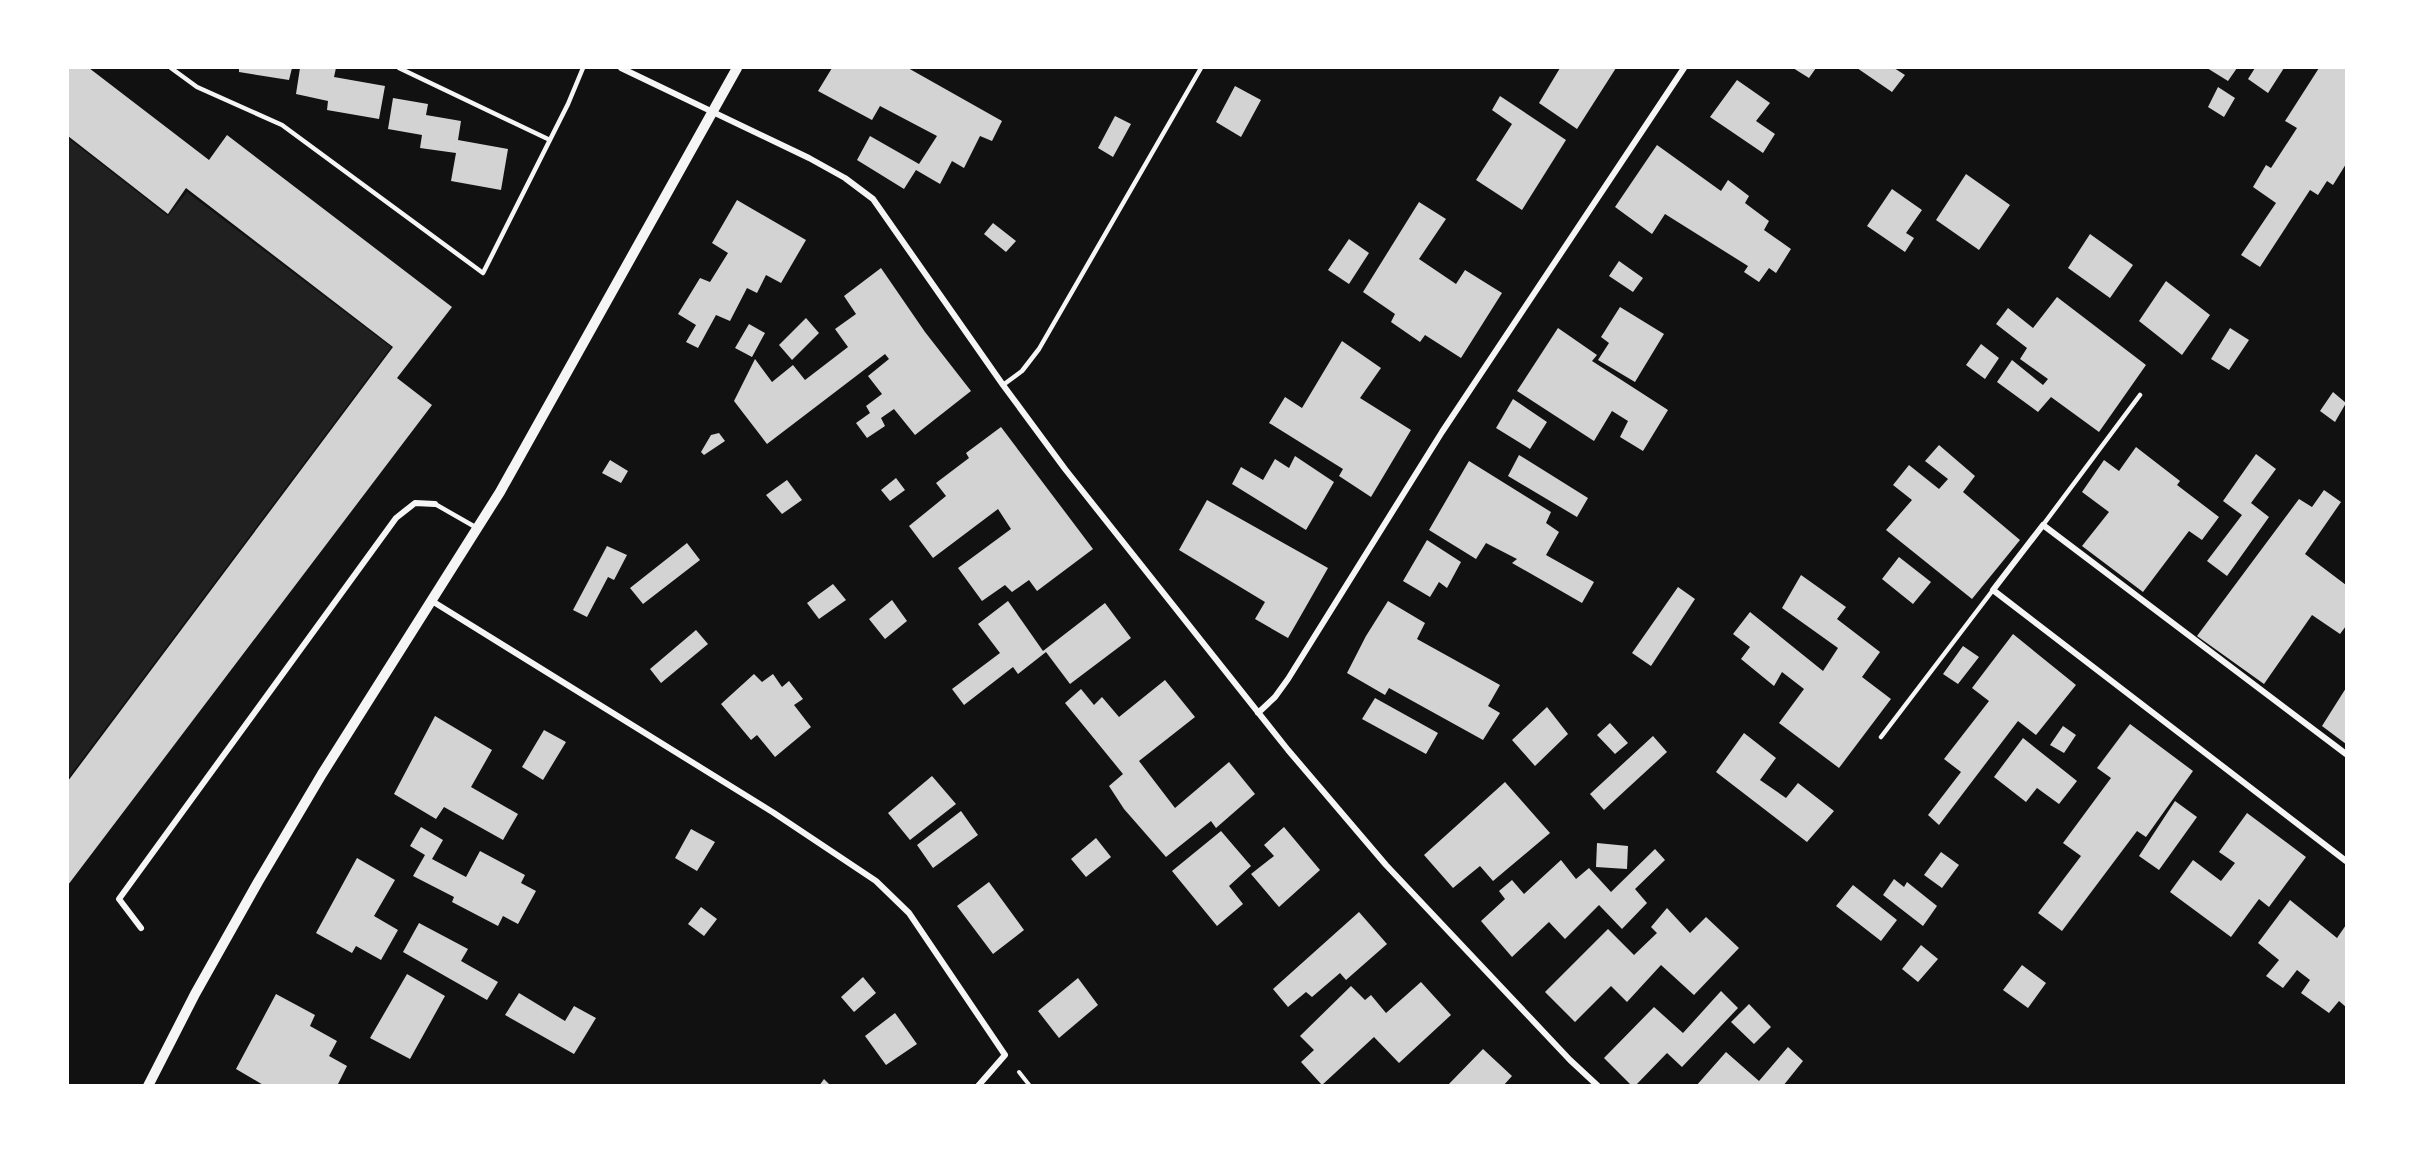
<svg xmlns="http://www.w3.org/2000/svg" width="2414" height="1153" font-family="Helvetica,sans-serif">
<rect width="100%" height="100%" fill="#111"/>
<path fill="#202020" d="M68,138L168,216L187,192L391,347L68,778Z"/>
<path fill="#d3d3d3" d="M68,68H89L209,160L227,135L452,307L397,378L432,405L68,885V781L393,347L186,188L168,214L68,136Z
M239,68H292L289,80L239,72Z
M300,68H336L334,77L385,86L379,119L327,110L328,101L296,94Z
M832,68H908L1002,121L992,141L980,136L964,168L952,161L940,184L916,170L904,189L857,160L870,136L919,164L937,136L880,106L872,120L818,91Z
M1560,68H1616L1577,129L1539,103Z
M1793,68H1816L1809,78Z
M1857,68H1894L1905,75L1892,92Z
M2207,68H2237L2228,81Z
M2255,68H2284L2268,93L2248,79Z
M2319,68H2346V164L2333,185L2327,181L2318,195L2310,190L2260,267L2241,255L2276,203L2253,187L2266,165L2271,168L2297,128L2285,121Z
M1737,80L1770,103L1756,121L1775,134L1763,153L1710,117Z
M1235,86L1261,100L1241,137L1216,122Z
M2218,87L2235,98L2224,117L2208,107Z
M1500,96L1566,140L1522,210L1476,180L1512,124L1492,110Z
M393,98L428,104L426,115L461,121L458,140L508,149L501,190L451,181L456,153L420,148L422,135L388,129Z
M1115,116L1131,124L1113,157L1098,148Z
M1657,145L1721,191L1728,180L1749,196L1745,203L1769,221L1764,230L1791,249L1776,273L1769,268L1759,282L1744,272L1748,266L1665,214L1652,234L1615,207Z
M1966,174L2010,205L1979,250L1936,220Z
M1892,189L1922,210L1906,233L1914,238L1905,252L1867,226Z
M737,200L806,240L781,283L766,275L757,293L747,288L730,321L716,315L698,348L686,342L696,325L678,314L700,278L710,282L728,253L712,243Z
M1419,202L1446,219L1419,259L1456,284L1465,270L1502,293L1461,358L1425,335L1420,342L1391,322L1395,314L1363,292Z
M993,223L1016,241L1006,252L984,234Z
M2090,234L2133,265L2110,298L2068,268Z
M1349,239L1369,253L1349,284L1328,270Z
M1619,261L1643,278L1633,292L1609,276Z
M881,268L925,332L971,391L915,435L894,409L881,418L885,426L867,438L856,423L870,413L866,406L882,394L868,376L889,359L885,354L767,444L734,401L755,359L772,382L793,365L805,380L848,347L835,329L856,314L844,296Z
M2166,281L2210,315L2182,355L2139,321Z
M2057,297L2146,365L2099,432L2051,397L2038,412L1997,382L2012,360L2043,385L2048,379L2020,359L2027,348L1996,324L2008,308L2033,328Z
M1620,307L1664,334L1635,382L1598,360L1609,343L1601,337Z
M806,318L819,333L792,360L779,345Z
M749,324L765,333L752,357L735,348Z
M1558,328L1597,355L1592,361L1668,410L1643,451L1620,437L1628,421L1612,411L1594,441L1517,391Z
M2230,328L2249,340L2229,370L2211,359Z
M1342,341L1381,368L1360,398L1411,430L1371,497L1339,476L1343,469L1269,423L1285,397L1302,408Z
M1981,344L1999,358L1985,379L1966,365Z
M2333,392L2346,403L2335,422L2320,411Z
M1513,399L1547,422L1530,449L1496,428Z
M1001,427L1093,549L1037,591L1029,580L1012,592L1005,585L982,601L958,568L1011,529L998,509L933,558L909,526L946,496L936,483L969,458L966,453Z
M719,433L725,441L704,455L701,452L711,435Z
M1939,445L1975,476L1963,492L2020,540L1972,599L1886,530L1912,500L1893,485L1909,465L1939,489L1948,479L1925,461Z
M2136,447L2180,481L2177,485L2219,517L2202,540L2189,531L2143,592L2082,546L2109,512L2082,492L2104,460L2119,471Z
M2256,454L2276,469L2251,503L2269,517L2227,576L2207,561L2242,515L2223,501Z
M1519,455L1588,498L1577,517L1508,476Z
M1295,456L1334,482L1306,530L1232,484L1241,467L1263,480L1275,459L1289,468Z
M610,460L628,471L621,483L602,473Z
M1469,461L1551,512L1546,523L1559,532L1546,555L1594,582L1582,603L1512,563L1517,559L1486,543L1476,559L1429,530Z
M896,478L905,490L890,501L881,490Z
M787,480L802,500L782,514L766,495Z
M2324,490L2341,502L2305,554L2346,585V626L2340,634L2312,615L2264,684L2197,636L2299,499L2312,507Z
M1207,500L1328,568L1288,638L1255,619L1265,602L1179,550Z
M1427,540L1461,562L1447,588L1439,582L1430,597L1403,581Z
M687,543L700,560L643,604L630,588Z
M607,546L627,555L614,580L608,577L587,617L573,610Z
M1899,557L1931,582L1913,604L1882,579Z
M1801,575L1846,607L1837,619L1880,652L1862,677L1891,699L1839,768L1779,723L1804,689L1782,672L1774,686L1741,659L1750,647L1733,634L1750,612L1823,671L1838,648L1782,608Z
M833,584L846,600L819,619L807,603Z
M1678,587L1695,599L1651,666L1632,653Z
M892,600L907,621L885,639L869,619Z
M1008,601L1043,651L1105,603L1131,638L1070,684L1046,652L1018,674L1013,667L964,705L952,689L1000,653L978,624Z
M1388,601L1425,623L1417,639L1500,685L1488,706L1500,713L1483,740L1389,688L1385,695L1347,673L1366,636Z
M696,630L708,644L661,683L650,669Z
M2013,634L2076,685L2036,735L2018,721L1939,825L1928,815L1961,772L1944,759L1989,701L1972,688Z
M1963,646L1979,657L1958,684L1943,674Z
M754,674L762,682L773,674L782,687L789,681L803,699L794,705L811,727L775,757L757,735L751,740L721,704Z
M1165,680L1195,717L1139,761L1175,808L1229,762L1255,794L1216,828L1211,821L1166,857L1124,809L1109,786L1123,774L1065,703L1081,689L1094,705L1102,697L1119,717Z
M2346,688V744L2322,726Z
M1375,698L1438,733L1426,754L1362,719Z
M1547,707L1568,734L1535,766L1512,740Z
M435,716L492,750L471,787L518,814L503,840L444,807L436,819L394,794Z
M1610,723L1628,743L1615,754L1597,735Z
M2130,724L2193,771L2146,837L2137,831L2062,931L2038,913L2081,856L2063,843L2111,778L2097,768Z
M2063,726L2076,735L2064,753L2050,745Z
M544,730L566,742L543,780L522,767Z
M1744,733L1776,758L1760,780L1786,798L1798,783L1834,811L1807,842L1716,772Z
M1653,736L1667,752L1604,810L1590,794Z
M2023,738L2077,781L2059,804L2037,788L2026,802L1994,777Z
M932,776L956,804L910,840L888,813Z
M1505,782L1550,833L1493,881L1480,866L1453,888L1424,855Z
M2175,801L2197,817L2159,870L2139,856Z
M961,811L978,835L933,868L917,845Z
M2247,813L2306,857L2269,907L2259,899L2231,937L2170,892L2193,860L2221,881L2235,863L2219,852Z
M421,827L443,840L432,859L466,877L480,851L525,875L521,883L536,891L518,924L503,916L498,926L452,902L454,897L413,876L425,855L410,846Z
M1284,827L1320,870L1279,907L1251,874L1274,856L1264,845Z
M691,829L715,842L697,871L675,858Z
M1221,831L1251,866L1229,886L1243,904L1217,926L1172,871Z
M1096,838L1111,857L1086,877L1071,859Z
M1597,843L1628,846L1627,869L1596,867Z
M1655,849L1665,860L1635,889L1647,903L1622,929L1599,905L1565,939L1549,922L1512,957L1481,921L1505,899L1499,891L1512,880L1524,894L1561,860L1576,879L1589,868L1611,892Z
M1941,852L1959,865L1942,888L1924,875Z
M357,858L395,880L374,916L398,930L381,960L356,946L352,953L316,933Z
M1894,879L1904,887L1907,882L1937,906L1923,926L1883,895Z
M989,882L1024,930L993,954L957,906Z
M1853,885L1897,920L1881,941L1836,906Z
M2290,900L2337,938L2346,925V1007L2339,1001L2329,1013L2301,993L2310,980L2297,970L2283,988L2266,976L2279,960L2258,943Z
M701,907L717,919L704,936L688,924Z
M1667,908L1690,933L1706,917L1739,948L1694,995L1661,965L1627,1002L1611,986L1575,1022L1545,992L1608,929L1634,955L1657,933L1651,927Z
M1359,912L1387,944L1346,980L1340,973L1312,997L1306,992L1288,1007L1273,989Z
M419,923L468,949L461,961L498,982L487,1000L403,952Z
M1921,945L1938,959L1918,982L1902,969Z
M2022,965L2046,983L2028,1008L2003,990Z
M407,974L445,996L410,1059L370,1038Z
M863,977L876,993L854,1012L841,997Z
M1078,978L1098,1005L1059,1038L1038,1011Z
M1421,982L1451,1015L1399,1063L1374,1037L1322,1085L1301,1062L1314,1050L1300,1036L1351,986L1365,1000L1371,995L1386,1013Z
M1721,991L1738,1008L1682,1067L1667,1053L1635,1086H1632L1604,1058L1654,1007L1683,1033Z
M519,993L565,1021L574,1006L596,1018L574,1054L505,1015Z
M276,994L315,1015L310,1026L337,1041L329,1056L347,1066L337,1086H265L236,1069Z
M1749,1004L1771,1027L1754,1044L1731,1022Z
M895,1013L917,1044L886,1065L865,1036Z
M1788,1047L1803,1061L1783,1086H1696L1726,1052L1759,1081Z
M1483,1049L1512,1076L1503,1086H1447Z
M824,1079L831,1086H819Z"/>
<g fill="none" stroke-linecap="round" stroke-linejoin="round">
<path stroke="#f5f5f5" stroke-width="4" d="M1019,1072L1030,1086"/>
<path stroke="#f5f5f5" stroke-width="4.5" d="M171,68L197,87L282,125L483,273L568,104L583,68
M399,68L550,140
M1003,385L1022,371L1039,349L1201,68
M435,504L477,528
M2043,525L2140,395
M1881,737L1993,590"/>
<path stroke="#f5f5f5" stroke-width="6" d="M621,68L809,158L845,178L873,199L1003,385L1065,469L1288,750L1386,865L1570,1060L1598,1086
M432,601L774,813L876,881L909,913L1005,1055L978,1086
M1258,713L1275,697L1288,679L1442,432L1684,68
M2346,754L2043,525L1993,590L2346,861
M141,928L119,899L396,518L415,503L435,504"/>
<path stroke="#f5f5f5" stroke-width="10" d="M148,1086L195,994L258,882L322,774L500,492L737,68"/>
</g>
<rect width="2414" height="1153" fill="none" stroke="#ffffff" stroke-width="138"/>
</svg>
